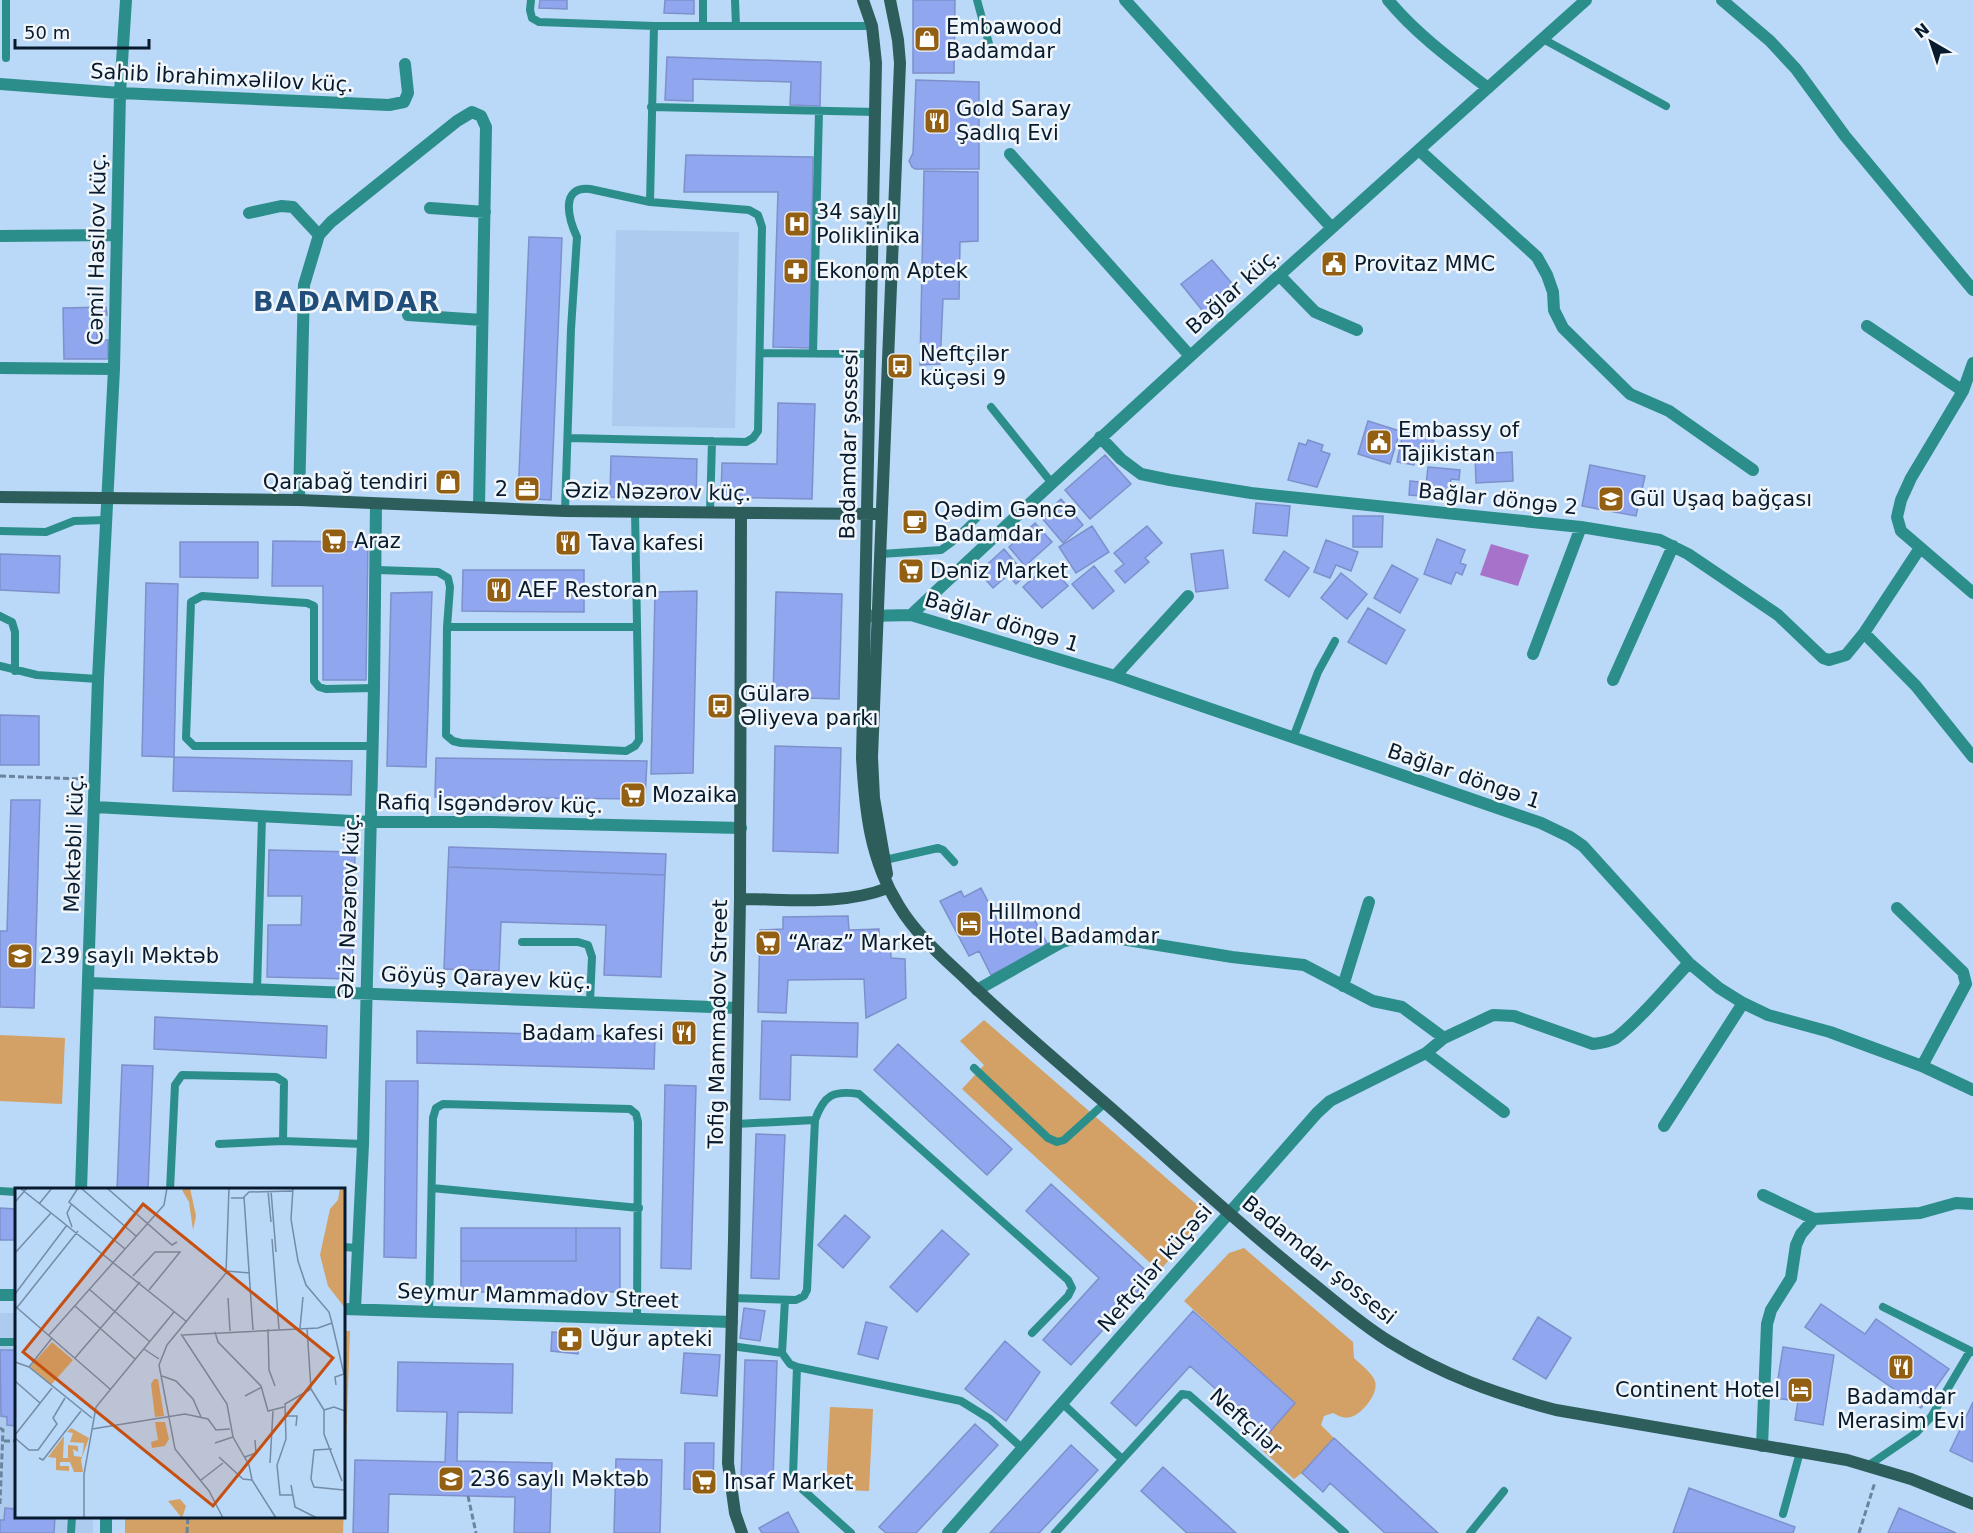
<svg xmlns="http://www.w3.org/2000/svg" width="1973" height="1533" font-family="'DejaVu Sans',sans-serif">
<rect width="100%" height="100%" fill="#bad8f7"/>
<path fill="#accbef" d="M616,230L739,232L735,428L612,426Z
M0,1313H16V1516L93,1517V1533H0Z"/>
<path fill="#d3a165" d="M984,1020L1210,1216L1159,1271L962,1089L984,1065L960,1041Z
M0,1035L65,1038L62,1104L0,1101Z
M1244,1248L1353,1342L1354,1358C1360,1364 1370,1371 1374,1379C1381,1391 1363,1413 1351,1417C1344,1419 1339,1416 1333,1413L1324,1416L1321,1425L1334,1438L1302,1473L1294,1479L1261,1449L1267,1435L1295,1403L1184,1301L1229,1253Z
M344,1331H350L343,1533H125V1517L344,1516Z
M830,1407L873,1409L869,1491L826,1489Z"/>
<path fill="#a772c9" d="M1491,544L1529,555L1518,586L1480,575Z"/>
<path fill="#90a6ef" stroke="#7e90cb" stroke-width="1.5" d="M540,0H567V9L539,8Z
M665,0H694V14L664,13Z
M913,0H955L954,73H913Z
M667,57L821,62L820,106L790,105L791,82L693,79V101L665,100Z
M916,80L979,82V169H915L912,167L909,161L913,153Z
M686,155L813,157L810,348L773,347L778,192H684Z
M924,171L978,172V241L960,242L959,299H943L940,364L920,365Z
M529,237L562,238L551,500L518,498Z
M1212,260L1241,294L1210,320L1181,284Z
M106,307L107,315H91V328H97V340H108V359H64L63,308Z
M778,403L815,404L812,499L721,497L722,463L777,464Z
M1368,421L1400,431L1390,464L1358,454Z
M1404,428L1435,434L1429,463L1415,460L1414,465L1397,462Z
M1308,440L1323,445L1321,451L1330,454L1317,487L1288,480L1299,443L1306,445Z
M1512,452L1513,481L1476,483L1475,454Z
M1105,455L1131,484L1090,519L1065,490Z
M611,456L697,459L696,499L610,497Z
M1590,465L1645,476L1636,516L1582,506Z
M1428,467L1460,470L1459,480L1451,479L1449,495L1425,493Z
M1410,481L1419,482V486H1423L1422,496L1409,495Z
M1061,499L1083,525L1063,543L1041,517Z
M1256,503L1290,506L1287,536L1253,533Z
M1353,516H1383L1382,547H1353Z
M1035,523L1052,542L1025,566L1009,547Z
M1092,526L1109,552L1076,573L1059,547Z
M1147,526L1162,543L1145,558L1149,562L1125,583L1115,571L1124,564L1114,553Z
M1437,539L1465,550L1460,563L1466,565L1462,575L1456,572L1451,584L1424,574Z
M1326,540L1358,552L1351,571L1336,565L1330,578L1314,572Z
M273,541L368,542L366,680H323V586H272Z
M180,542H258V578L180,577Z
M1004,549L1026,575L1016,584L1008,575L993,588L979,572Z
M1223,550L1228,588L1196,592L1191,554Z
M1284,551L1309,568L1289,597L1265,580Z
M0,554L60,556L59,593L0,590Z
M1049,564L1068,586L1042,608L1023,587Z
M1392,565L1418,579L1400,613L1374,598Z
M1094,566L1114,591L1093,609L1072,584Z
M463,570H584V612L462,611Z
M1341,573L1367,594L1347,619L1321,598Z
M146,583L178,584L174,757L142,756Z
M697,591L693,773L651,774L655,592Z
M432,592L426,767L387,766L391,593Z
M776,592L842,594L839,699L773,697Z
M1368,608L1405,630L1386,664L1348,642Z
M0,715L39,716V765H0Z
M775,746L841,748L838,853L773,851Z
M174,757L352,761L351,795L173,791Z
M436,758L647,761L645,799L435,797Z
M11,800H40L34,1008L0,1007V931H7Z
M449,847L666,854L665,875L448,867Z
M269,850L355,852L352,979L267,977L268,925H301L302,896H268Z
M448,867L665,875L661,977L604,975L606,925L501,922L499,971L444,969Z
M981,888L998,921L1027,906L1048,945L991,975L979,951L969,956L940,901L961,891L964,897Z
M848,916L849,930L879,929V943L890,942L891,958L905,959L906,998L866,1018L864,979L788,980L786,1013L758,1012L760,930L783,929V917Z
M155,1017L327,1026L326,1058L154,1049Z
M762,1021L858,1023L857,1057L791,1055L790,1100L760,1099Z
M417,1031L655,1037L654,1069L417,1063Z
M898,1044L1012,1149L987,1175L874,1070Z
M122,1065L153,1066L148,1190H117Z
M386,1081H418L416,1258L384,1257Z
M665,1085L696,1086L691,1269L661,1268Z
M756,1134L785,1135L779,1279L751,1278Z
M1051,1184L1152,1276L1071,1365L1043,1340L1099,1278L1026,1211Z
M0,1208L16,1209V1240H0Z
M845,1215L870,1237L843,1268L818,1245Z
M461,1228H576V1261H461Z
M576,1228H620V1292H461V1261H576Z
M942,1230L969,1254L917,1312L890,1287Z
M1821,1304L1865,1334L1876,1319L1949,1369L1921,1408L1805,1327Z
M744,1308L765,1311L760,1341L740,1338Z
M1193,1311L1295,1403L1267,1435L1190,1366L1136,1426L1111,1403Z
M1538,1317L1571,1338L1546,1379L1513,1359Z
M866,1322L887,1327L878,1359L858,1354Z
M552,1332L580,1334L578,1354L551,1351Z
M1005,1341L1040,1372L1006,1421L965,1389Z
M1783,1347L1834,1355L1823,1425L1795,1420L1798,1401L1775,1398Z
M0,1350H16V1426L7,1425V1417L1,1416Z
M684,1353L720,1355L717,1396L681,1393Z
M745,1360L777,1361L773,1480L741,1479Z
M398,1362L513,1364L512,1413L458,1412L457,1461L552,1463L550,1533H514L515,1497L389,1494L388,1533H353L355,1460L445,1462L447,1412L397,1411Z
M1973,1402V1462L1950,1451Z
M975,1424L998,1445L916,1533H886L879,1527Z
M1334,1438L1438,1533H1385L1330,1483L1323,1492L1302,1473Z
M685,1443H714L713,1490L684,1489Z
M1071,1445L1098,1470L1039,1533H990Z
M616,1459L662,1460L660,1533H614Z
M1163,1467L1236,1533H1187L1141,1491Z
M1689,1488L1795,1527L1793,1533H1673Z
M5,1508L16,1509V1516H55L54,1533H0V1520H4Z
M1899,1508L1956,1533H1888Z
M788,1512L799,1533H762L759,1528Z"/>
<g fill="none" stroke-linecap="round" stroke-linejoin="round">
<path stroke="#6b849d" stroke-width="3" stroke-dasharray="6 3" stroke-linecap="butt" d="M0,776L82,779
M0,1428L3,1430L0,1504
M4,1441H16
M468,1496L476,1533
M187,1533L188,1516
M1859,1533L1875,1482"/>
<path stroke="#2c8e8a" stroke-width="8" d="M6,0V58
M531,0L530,10L532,18L539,22L654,26H872
M703,0V26
M735,0L736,26
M977,0L991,51
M1543,39L1666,106
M651,107L876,112
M650,202L654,26
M760,353L870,354
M813,353L819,111
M991,407L1051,482
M565,511L571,329L577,237C569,220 559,186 590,189L650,202L749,210L758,215L762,227L758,431L753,438L746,442L568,438
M710,512L712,441
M0,531L46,532L74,521L106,520
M881,554L941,550L952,542L987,508
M377,570L438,572L448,578L450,587L447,627L446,735L453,741L461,743L626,751L635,746L639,740L635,511
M0,616L12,622L15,632V671
M447,627H637
M0,666L37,675L98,679
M1293,738L1318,672L1335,641
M373,746H194L186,738L191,602L202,596L307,603L314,606V681L319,687L326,689L374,688
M885,860L938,848L943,850L954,862
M522,942H578L588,945L592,957L590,1001
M257,990L262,817
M974,1068L1048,1138L1057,1142L1064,1140L1105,1103
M736,1124L815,1120
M219,1144L283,1141L363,1144
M432,1188L639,1208
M170,1190L175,1085L182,1075L276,1077L284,1082L283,1141
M0,1191L16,1192
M344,1247L357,1248
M733,1298L796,1300L804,1296L807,1290L815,1120C824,1095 833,1090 859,1094L1068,1280L1072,1288L1068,1296L1032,1333
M1883,1307L1973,1352
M429,1312L433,1118L436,1108L443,1104L630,1109L636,1114L638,1122L637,1319
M0,1342H16
M731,1346L782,1353L790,1364L797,1367L961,1401L990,1419L1022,1448
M782,1353L785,1300
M797,1367L793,1475L796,1482L802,1489L851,1533
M1062,1403L1122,1459
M1869,1465L1916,1433L1931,1417L1970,1351
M1783,1514L1800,1452
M71,1533L72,1516
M1055,1533L1182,1394L1189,1395L1345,1533
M1470,1533L1504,1491"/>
<path stroke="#2c8e8a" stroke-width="12" d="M1125,0L1331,227
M1388,0C1416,34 1453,61 1488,88
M1722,0L1770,41L1796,69L1845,136L1973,290
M0,84L120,93L389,105L404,102L408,93L405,64
M1419,150L1537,257L1547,275L1553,292L1554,310L1563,328L1630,394L1669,411L1753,470
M1010,154L1190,356
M430,208L485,212
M249,213L281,206L293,207L319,235
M0,236L117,235
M1280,276L1315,312L1357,330
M408,315L482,320
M1867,326L1963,391
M1973,363L1963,391L1911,478L1901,500L1897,517L1901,531L1973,593
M0,368L114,369
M1100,437L1121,459L1141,474L1170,480L1251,493L1581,527L1660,540L1688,554L1778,615L1823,658L1829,660L1846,655L1864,633L1920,548
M299,500L304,285L319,235L331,222L457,121L472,112L481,116L486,127L479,507
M911,615C1132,406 1359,203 1586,0
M868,616L911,615L1115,676L1541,823L1570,837L1583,846L1689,963L1719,988L1743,1003L1768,1015L1830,1032L1922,1066L1973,1090
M1864,633L1916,686L1973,757
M1533,654L1581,527
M1115,676L1188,596
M1613,680L1673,546
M95,807L371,822H491L741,828
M1897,908L1963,972L1966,984L1922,1066
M89,983L738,1008
M1343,986L1369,902
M977,990L1062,942L1077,938L1103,936L1232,957L1304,965L1373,1001L1402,1007L1444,1038
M1426,1053L1504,1112
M1664,1126L1743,1003
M81,1190L98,679L114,369L120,93L126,0
M1763,1195L1814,1219L1920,1213L1956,1203L1973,1204
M0,1295H16
M344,1309L732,1322
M355,1309L363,1144L374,688L376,504
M1762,1446L1767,1324L1771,1310L1791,1278L1796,1245L1801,1234L1814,1219
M106,1533V1516
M948,1533L1317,1113L1330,1101L1426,1053L1444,1038L1493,1015L1514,1016L1593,1044C1601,1043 1609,1042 1616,1038C1641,1019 1667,986 1689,963"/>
<path stroke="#2d5e5b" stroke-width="12" d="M863,0L872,26L876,63L862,758C865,811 870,860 899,906C917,936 945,959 970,983C1013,1024 1059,1063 1104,1102C1173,1162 1239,1225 1311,1282C1337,1303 1362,1325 1390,1342C1443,1375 1496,1394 1556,1410L1847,1460L1911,1479L1973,1504
M0,497L299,500L565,511L875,514
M741,513L740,899L734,1240L728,1463L735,1513L742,1533
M887,874L874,798L872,757L900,63L898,40L890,0
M740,899C790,899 841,906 888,888"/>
</g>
<defs>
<g id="shop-square" transform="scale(1.35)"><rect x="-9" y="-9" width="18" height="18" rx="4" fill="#935f12" stroke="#f1f6fb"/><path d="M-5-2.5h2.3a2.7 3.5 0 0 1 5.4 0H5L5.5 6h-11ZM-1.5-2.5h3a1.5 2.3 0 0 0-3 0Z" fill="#fff"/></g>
<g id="restaurant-square" transform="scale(1.35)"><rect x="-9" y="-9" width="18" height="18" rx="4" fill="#935f12" stroke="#f1f6fb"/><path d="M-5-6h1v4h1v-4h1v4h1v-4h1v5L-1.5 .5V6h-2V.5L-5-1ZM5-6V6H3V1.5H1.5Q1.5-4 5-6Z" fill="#fff"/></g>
<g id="hospital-square" transform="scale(1.35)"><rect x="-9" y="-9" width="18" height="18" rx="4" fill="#935f12" stroke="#f1f6fb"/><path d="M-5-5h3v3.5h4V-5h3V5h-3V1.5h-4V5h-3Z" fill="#fff"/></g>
<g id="civic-square" transform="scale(1.35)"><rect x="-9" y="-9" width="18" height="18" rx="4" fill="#935f12" stroke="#f1f6fb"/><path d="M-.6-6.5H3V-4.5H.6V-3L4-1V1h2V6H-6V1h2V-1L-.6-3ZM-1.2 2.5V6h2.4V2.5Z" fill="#fff"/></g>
<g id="pharmacy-square" transform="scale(1.35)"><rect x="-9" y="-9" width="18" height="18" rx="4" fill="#935f12" stroke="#f1f6fb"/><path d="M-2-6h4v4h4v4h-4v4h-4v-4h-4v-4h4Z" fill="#fff"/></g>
<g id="bus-square" transform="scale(1.35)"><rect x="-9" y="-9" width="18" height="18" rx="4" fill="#935f12" stroke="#f1f6fb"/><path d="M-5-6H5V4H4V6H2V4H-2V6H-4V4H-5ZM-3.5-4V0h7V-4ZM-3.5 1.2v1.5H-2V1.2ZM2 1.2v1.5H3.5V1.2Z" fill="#fff"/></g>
<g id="office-square" transform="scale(1.35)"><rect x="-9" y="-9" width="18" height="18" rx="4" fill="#935f12" stroke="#f1f6fb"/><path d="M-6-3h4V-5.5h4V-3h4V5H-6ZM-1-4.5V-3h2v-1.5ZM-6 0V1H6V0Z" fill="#fff"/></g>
<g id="school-square" transform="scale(1.35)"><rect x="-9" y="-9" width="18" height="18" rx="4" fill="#935f12" stroke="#f1f6fb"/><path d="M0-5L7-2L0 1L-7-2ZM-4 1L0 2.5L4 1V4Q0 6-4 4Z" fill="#fff"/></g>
<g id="cafe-square" transform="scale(1.35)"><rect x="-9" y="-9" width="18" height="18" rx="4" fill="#935f12" stroke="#f1f6fb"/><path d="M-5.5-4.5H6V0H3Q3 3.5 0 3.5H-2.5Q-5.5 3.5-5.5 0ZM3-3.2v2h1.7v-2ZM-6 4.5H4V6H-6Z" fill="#fff"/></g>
<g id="supermarket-square" transform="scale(1.35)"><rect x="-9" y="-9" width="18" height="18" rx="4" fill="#935f12" stroke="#f1f6fb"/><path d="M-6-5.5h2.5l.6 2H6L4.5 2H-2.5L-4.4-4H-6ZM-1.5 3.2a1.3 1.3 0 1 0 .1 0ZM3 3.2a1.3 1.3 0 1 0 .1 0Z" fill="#fff"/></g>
<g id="hotel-square" transform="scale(1.35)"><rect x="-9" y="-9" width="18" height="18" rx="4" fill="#935f12" stroke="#f1f6fb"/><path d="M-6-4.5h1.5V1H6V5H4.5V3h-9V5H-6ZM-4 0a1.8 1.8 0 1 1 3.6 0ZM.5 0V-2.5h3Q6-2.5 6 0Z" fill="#fff"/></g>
</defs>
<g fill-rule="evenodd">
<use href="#shop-square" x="927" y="39"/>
<use href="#restaurant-square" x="937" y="121"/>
<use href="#hospital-square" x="797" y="224"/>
<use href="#civic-square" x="1334" y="264"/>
<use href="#pharmacy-square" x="796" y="271"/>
<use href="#bus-square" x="900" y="366"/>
<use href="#civic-square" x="1379" y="442"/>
<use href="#shop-square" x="448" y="482"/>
<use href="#office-square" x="527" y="489"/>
<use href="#school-square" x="1611" y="499"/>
<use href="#cafe-square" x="915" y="522"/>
<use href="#supermarket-square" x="334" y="541"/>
<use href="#restaurant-square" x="568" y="543"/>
<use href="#supermarket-square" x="911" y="571"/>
<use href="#restaurant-square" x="499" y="590"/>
<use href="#bus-square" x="720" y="706"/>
<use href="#supermarket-square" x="633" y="795"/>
<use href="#hotel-square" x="969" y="924"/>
<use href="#supermarket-square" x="768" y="943"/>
<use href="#school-square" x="20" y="956"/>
<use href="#restaurant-square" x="684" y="1033"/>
<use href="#pharmacy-square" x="570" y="1339"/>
<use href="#restaurant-square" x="1901" y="1367"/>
<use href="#hotel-square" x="1800" y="1390"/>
<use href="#school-square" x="451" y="1479"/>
<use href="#supermarket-square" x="704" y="1482"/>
</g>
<g text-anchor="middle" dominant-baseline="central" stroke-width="5" stroke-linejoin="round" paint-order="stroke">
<g font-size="21" fill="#081b2e" stroke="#f1f6fb" text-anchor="start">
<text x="946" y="27">Embawood<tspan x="946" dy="24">Badamdar</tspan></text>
<text x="956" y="109">Gold Saray<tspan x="956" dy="24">Şadlıq Evi</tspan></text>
<text x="816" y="212">34 saylı<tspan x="816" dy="24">Poliklinika</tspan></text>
<text x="1354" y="264">Provitaz MMC</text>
<text x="816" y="271">Ekonom Aptek</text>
<text x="920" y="354">Neftçilər<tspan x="920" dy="24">küçəsi 9</tspan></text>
<text x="1398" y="430">Embassy of<tspan x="1398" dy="24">Tajikistan</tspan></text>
<text x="428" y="482" text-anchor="end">Qarabağ tendiri</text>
<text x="508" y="489" text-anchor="end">2</text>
<text x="1630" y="499">Gül Uşaq bağçası</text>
<text x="934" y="510">Qədim Gəncə<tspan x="934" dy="24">Badamdar</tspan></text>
<text x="354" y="541">Araz</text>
<text x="588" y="543">Tava kafesi</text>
<text x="930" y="571">Dəniz Market</text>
<text x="518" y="590">AEF Restoran</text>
<text x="740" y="694">Gülarə<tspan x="740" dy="24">Əliyeva parkı</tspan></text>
<text x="652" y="795">Mozaika</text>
<text x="988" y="912">Hillmond<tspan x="988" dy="24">Hotel Badamdar</tspan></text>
<text x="788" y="943">“Araz” Market</text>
<text x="40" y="956">239 saylı Məktəb</text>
<text x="664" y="1033" text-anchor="end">Badam kafesi</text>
<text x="590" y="1339">Uğur apteki</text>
<text x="1780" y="1390" text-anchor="end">Continent Hotel</text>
<text x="1901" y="1397" text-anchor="middle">Badamdar<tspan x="1901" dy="24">Merasim Evi</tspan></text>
<text x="470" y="1479">236 saylı Məktəb</text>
<text x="724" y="1482">Insaf Market</text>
</g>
<g font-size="21" fill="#081b2e" stroke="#f1f6fb">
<text transform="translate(222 78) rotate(3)">Sahib İbrahimxəlilov küç.</text>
<text transform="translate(97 249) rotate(-89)">Cəmil Hasilov küç.</text>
<text transform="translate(1233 291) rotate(-42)">Bağlar küç.</text>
<text transform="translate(849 444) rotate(-89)">Badamdar şossesi</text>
<text transform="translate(658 492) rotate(1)">Əziz Nəzərov küç.</text>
<text transform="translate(1498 499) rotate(6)">Bağlar döngə 2</text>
<text transform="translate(1002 622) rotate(17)">Bağlar döngə 1</text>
<text transform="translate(1464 776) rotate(19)">Bağlar döngə 1</text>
<text transform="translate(490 804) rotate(1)">Rafiq İsgəndərov küç.</text>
<text transform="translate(74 843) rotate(-88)">Məktəbli küç.</text>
<text transform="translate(349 906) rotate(-88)">Əziz Nəzərov küç.</text>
<text transform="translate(486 978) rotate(2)">Göyüş Qarayev küç.</text>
<text transform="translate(718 1024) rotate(-89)">Tofig Mammadov Street</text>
<text transform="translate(1319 1260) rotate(39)">Badamdar şossesi</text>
<text transform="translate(1155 1268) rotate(-49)">Neftçilər küçəsi</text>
<text transform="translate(538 1296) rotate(2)">Seymur Mammadov Street</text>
<text transform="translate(1246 1422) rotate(42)">Neftçilər</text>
</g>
<g font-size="27" font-weight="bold" letter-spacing="1.5" fill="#204d7a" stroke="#f1f6fb">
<text x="347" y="301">BADAMDAR</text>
</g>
</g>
<g transform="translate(15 1188)">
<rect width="330" height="330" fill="#bad8f7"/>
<path d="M175,0L181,28L178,42L174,14L167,2ZM325,0H330V120L313,98L305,67L315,21L323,12ZM37,154L58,172L36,197L15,179ZM139,191H143L149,228L140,229L136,196ZM140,234H150L154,251L150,258L137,260L136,254L143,252ZM56,240L74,250L66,272L68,284H59L55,274H45V278H54V283L41,282V270L33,269L49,248L48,270H53V257L63,258V264L58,261L59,268L67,269L69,255L55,254L58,245L52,244ZM165,311L171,318L167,330L153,313Z" fill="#d3a165"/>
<path fill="none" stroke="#738ca7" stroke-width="1.5" d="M5,0L172,134M63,0L54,14L110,61M66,0L121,48M92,0L157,57L162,54M253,3L256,34M256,3L261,64M229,9L238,142M216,10H228L234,4L277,3M0,14L12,0M24,16L37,0M56,17L52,25L57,39M257,51L264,141M0,65L36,25M211,83L235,85M118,88L140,64H165L134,102M74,101L135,154M0,106L52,37M213,110L215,143M0,118L95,201M60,118L120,171M0,122L63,43M317,135L329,186L320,189L321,197M285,140L288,109M253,141L254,182L260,198M200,144L203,154L246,198L253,223L269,219M166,146L212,216L218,249L234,277L237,292L261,330M34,147L149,17L152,0M168,147L303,140L317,135L314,124L291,97L283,73L276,31L278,0M129,161L144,171M60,170L125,94M0,174L14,179L77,230M14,179L37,150M147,188L161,193L178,211L186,229M0,193L25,215M296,201L309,222L319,219L330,223M230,208L247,199M309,222V246L327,293M272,228H282L281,238M77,241L170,226L193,231L201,242L215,241M0,247L37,200M0,250L14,262H23L42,236L38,230L50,210M200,255L218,249M317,261L299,262L296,291L299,299L329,302M204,269L228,291L237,292M230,269L241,265L240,252M24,270L28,272L66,223M255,275L258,223M186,292L208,275M276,297L280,319L302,330M278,307H265L262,277L271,251L270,216L296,201L292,140M69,330V286L81,219L159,124M208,330L194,303L160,261L144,177L152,157L211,85L214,0"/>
<path fill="#c65011" fill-opacity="0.15" stroke="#c65011" stroke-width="3" d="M128,16L318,170L198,318L8,164Z"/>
<rect width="330" height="330" fill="none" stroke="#081b2e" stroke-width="3"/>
</g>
<g transform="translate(1931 42) rotate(321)" stroke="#f1f6fb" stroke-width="4.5" paint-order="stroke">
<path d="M0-4.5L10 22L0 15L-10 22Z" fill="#081b2e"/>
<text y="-9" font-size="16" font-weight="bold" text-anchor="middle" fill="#081b2e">N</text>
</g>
<path d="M15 39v9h134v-9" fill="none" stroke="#081b2e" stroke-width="3"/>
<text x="24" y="39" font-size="18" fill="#081b2e" stroke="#f1f6fb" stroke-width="4.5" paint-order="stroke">50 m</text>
</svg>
